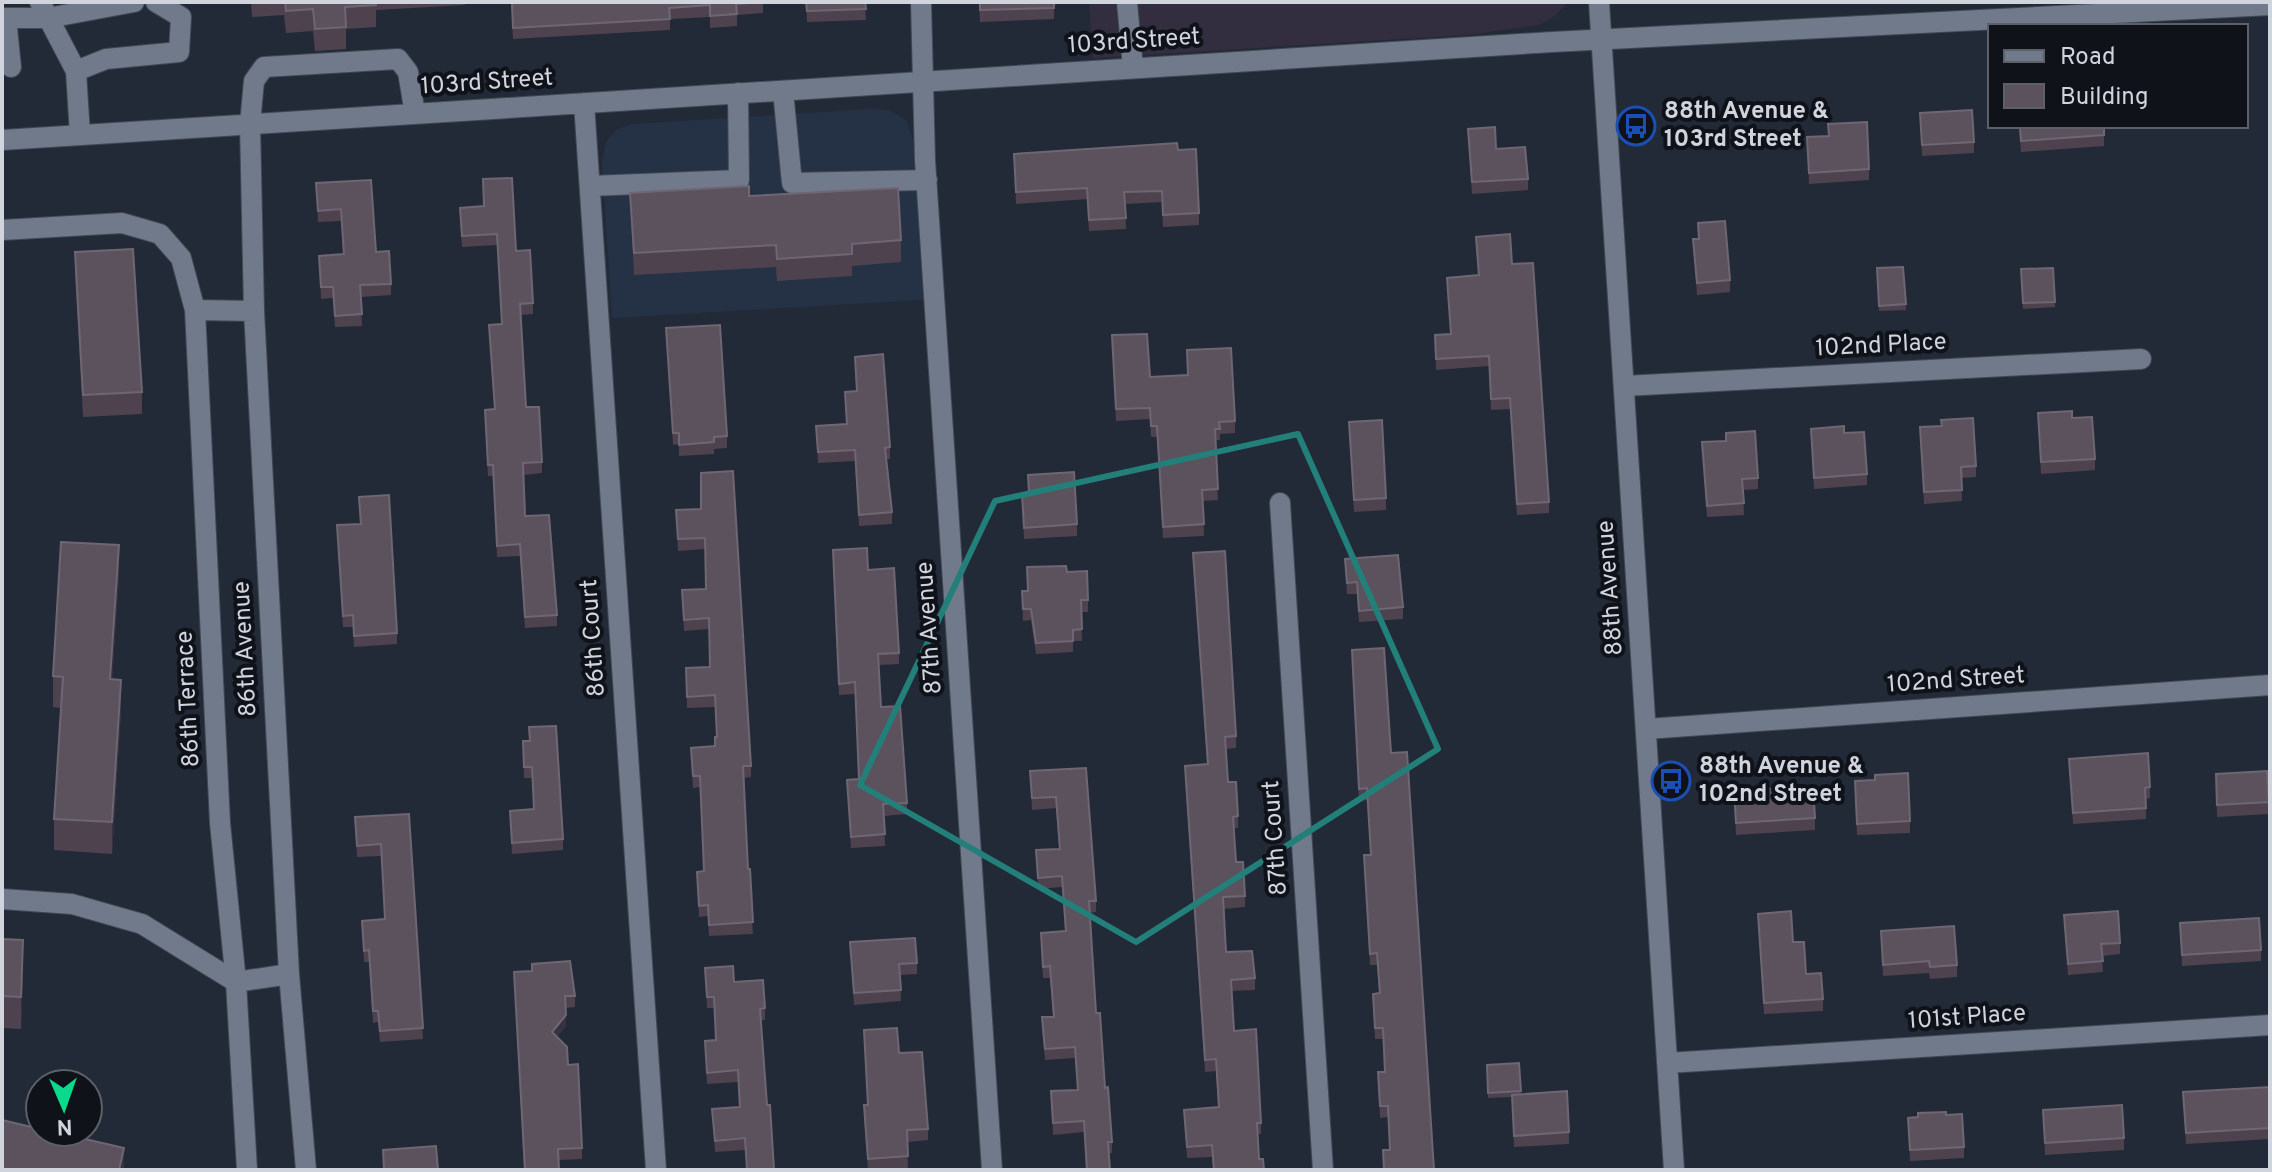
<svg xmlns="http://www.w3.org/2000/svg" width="2272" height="1172" font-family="Overpass,sans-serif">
<rect width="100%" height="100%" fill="#222a37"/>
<path fill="#253144" d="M871,109L889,110L906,120L913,139L923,300L612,318L602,161L606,142L616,130L632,124Z"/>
<path fill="#322e3f" d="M1089,2H1568L1555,16L1539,25L1467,35L1093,58Z"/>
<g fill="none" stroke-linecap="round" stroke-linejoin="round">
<g stroke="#424854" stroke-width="22">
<path id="minor" d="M40,2L76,71L80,135
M921,2L925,160L992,1170
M1127,2L1133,68
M1599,2L1674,1170
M11,67L6,18H48L134,2
M76,71L106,59L179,52L181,17L156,2
M783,91L792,183L927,180
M584,103L656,1170
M2,140L1552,42L2270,5
M590,186L739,180L738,93
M2,230L122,223L160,234L181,258L195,310L220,823L236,982L247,1170
M195,310L254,311
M1624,386L2141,359
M1280,503L1323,1170
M1646,729L2270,685
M2,899L72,904L142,924L236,982L289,974
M1667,1063L2270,1025
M306,1170L289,974L254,311L250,124L254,81L264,67L398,59L408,72L415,114"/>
</g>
<use href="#minor" stroke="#707a8a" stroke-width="20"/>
</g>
<path fill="#4e424f" d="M251,2H465V5L376,10V27L346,29V49L315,51L313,31L286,33L284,15L252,17Z
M511,2H763V13L737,15V26L710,28V17L670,19V30L513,39Z
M806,2H865L866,20L807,22Z
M979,2H1054V19L980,22Z
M1920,113L1974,142V153L1922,156Z
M1828,124L1869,169V180L1809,184L1807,137L1828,136Z
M2019,126H2104V146L2021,152Z
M1468,129L1496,149L1528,179V190L1472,194Z
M1178,150L1199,213V225L1163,227L1162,202L1125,204L1126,229L1089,231L1087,199L1016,204L1014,154Z
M483,179L516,251L533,303V314L521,315L526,407L542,462V473L523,475L525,516L557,615V626L525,628L520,556L497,557L493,476H488L485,421V410L494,409L489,325L502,324L497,245L462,247L460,219V208L484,206Z
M371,180L376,252L391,284V295L361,297L362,326L335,327L333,298L321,299L319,256L343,254L341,221L318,222L316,183Z
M630,193L749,196L901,240V262L852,266V276L777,281L776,267L634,275Z
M1698,223L1730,280V292L1697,295L1693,239H1698Z
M1476,237L1512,264L1549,502V513L1517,515L1510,409L1491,410L1489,366L1436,370L1435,335L1451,334L1447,278L1478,275Z
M75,252L142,392V414L83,417L75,274Z
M1903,267L1906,310L1879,311L1877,268Z
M2053,268L2055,307L2023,309L2021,269Z
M666,328L727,436V448L714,449V454L679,456V444L673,445Z
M1112,335L1150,377L1235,421V433L1220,434V440H1215L1218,500L1203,501L1204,536L1163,538L1157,437H1151L1150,419L1116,421Z
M855,357L890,447V459H886L892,512V524L859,526L855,461L818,463L816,426L846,424L845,392L856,391Z
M2038,413L2072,418L2095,459V470L2041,474Z
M1349,422L1386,498V510L1354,512Z
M1920,427L1976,466V477L1961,478L1962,501L1924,504Z
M1811,429L1844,433L1867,474V485L1814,489Z
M1702,442L1758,478V489L1743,490L1744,515L1707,517Z
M1028,475L1077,524V536L1024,539L1022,494H1029Z
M359,497L397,633V644L354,647L353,627H343L337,525L360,524Z
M701,509L751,766V777L744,778L748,869L753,934L709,936L708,916L699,917L697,872L704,871L700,787L693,788L691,748L715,746L717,737L715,707L687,708L686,668L709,667V629L684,631L682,590L706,589L705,549L678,551L676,510Z
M1193,553L1236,736V748L1226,749L1228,782L1238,816V828H1233L1236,862L1245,896V907L1223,909L1226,952L1255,978V990L1231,991L1234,1031L1261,1123V1134H1257L1259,1159L1264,1170H1213L1212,1157L1187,1158L1184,1110L1218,1107L1216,1071L1205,1072L1185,777V766L1207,764Z
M1345,559L1403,607V619L1359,622L1357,594H1347Z
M833,561L868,570L899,653V664L879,665L881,707L907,803V814L884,816L885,846L851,848L847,780L859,779L855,694L839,695Z
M1067,572L1088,600V612H1081L1082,641H1073V652L1036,654L1031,620L1023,621L1022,591H1027Z
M119,576L112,679L121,711L112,854L54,850V819L61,708L53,707V676Z
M1352,662L1391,753L1434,1170H1383V1150H1390L1388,1117L1380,1118L1378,1072H1385L1383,1039H1375L1373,994L1379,993L1377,965H1370L1364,867V855H1371L1367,800L1359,801Z
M523,741L563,839V850L512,854L510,811L534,809L532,778H524Z
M2069,759L2150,787V798L2146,799V819L2073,824Z
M1086,768L1096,901V912L1089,913L1096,1013L1112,1142V1153H1109L1110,1170H1086L1084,1132L1053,1135L1051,1091L1077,1090L1075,1058L1045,1060L1042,1029V1017H1053L1050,978H1043L1041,933L1065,931L1062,887L1038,889L1036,850L1059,849L1056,808L1032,810L1030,771Z
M2216,774L2269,802V814L2217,817Z
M1734,791L1815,818V830L1736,835Z
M1855,793L1910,821V833L1857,835Z
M409,814L423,1039L380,1042L378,1022L373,1023L369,962H364L362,921L385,919L381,856L357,857L355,817Z
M1758,914L1806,974L1823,999V1011L1764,1014Z
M2064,915L2120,943V954L2102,956L2103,972L2068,975Z
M2180,923L2261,950V961L2182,966Z
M1881,931L1957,965V977L1930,979L1929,973L1883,976Z
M2,939L23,971L21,1029L2,1028Z
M850,942L917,963V974L900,975L901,1001L854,1005Z
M705,968L734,982L765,1008V1020H761L767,1105L774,1170H747L745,1150L715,1152L712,1109L739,1107L738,1082L707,1084L705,1041L716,1040L714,1008H707Z
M514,972L575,996V1007L566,1008V1026L557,1037L568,1065L582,1148V1159L558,1160L559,1170H524Z
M864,1030L899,1053L928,1129V1140L907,1142L908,1168L868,1170L864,1117V1105H868Z
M1519,1063L1521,1094L1569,1132V1144L1514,1147L1512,1097L1488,1098L1487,1065Z
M2270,1087V1139L2186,1144L2183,1092Z
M2043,1110L2124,1138V1150L2045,1155Z
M1946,1115L1964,1147V1158L1910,1161L1908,1118Z"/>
<path fill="#36323f" d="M119,545V576L110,711V679Z
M121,680V711L112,854V822Z
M23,940V971L21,1029V997Z
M566,1015V1026L552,1044V1032Z
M124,1148V1170H119Z"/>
<path fill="#5c525e" stroke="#6e6672" stroke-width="2" d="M285,2H375L376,5L345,7L346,27L315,29L313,9L286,11Z
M512,2H763L736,4L737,14L710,16V5L669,8L670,19L513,28Z
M806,2H865L866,9L807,11Z
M980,2H1054V8L980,10Z
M1972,110L1974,142L1922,145L1920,113Z
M1867,122L1869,169L1809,173L1807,137L1829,136L1828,124Z
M2020,126H2104V135L2021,141Z
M1495,127L1496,149L1525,147L1528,179L1472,182L1468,129Z
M1177,143L1178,150L1196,149L1199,213L1163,215L1162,191L1124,192L1126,218L1089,220L1087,188L1016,192L1014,154Z
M512,178L516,251L530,250L533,303L520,304L526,407H539L542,462L523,463L525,516L549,515L557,615L525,617L520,544L497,546L493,465H488L485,410L495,409L489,325L502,324L497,234L462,236L460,208L484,206L483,179Z
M371,180L376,252L389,251L391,284L360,285L362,314L335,316L333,287H321L319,256L344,254L341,209L318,211L316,183Z
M749,186V196L898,188L901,240L852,244V254L777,259L776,245L634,253L630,193Z
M1725,221L1730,280L1697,283L1693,239H1699L1698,223Z
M1510,234L1512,264L1533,263L1549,502L1517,504L1510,398L1491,399L1489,356L1436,359L1435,335L1451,334L1447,278L1479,275L1476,237Z
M133,249L142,392L83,395L75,252Z
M1903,267L1906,304L1879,306L1877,268Z
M2053,268L2055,302L2023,303L2021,269Z
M720,325L727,436L714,437V442L679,445V433H673L666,328Z
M1147,334L1150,377L1188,375L1187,350L1231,348L1235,421L1219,422L1220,429H1215L1218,489L1202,490L1204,524L1163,527L1157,426H1151L1150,408L1116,409L1112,335Z
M883,354L890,447L885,448L892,512L859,515L855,450L818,452L816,426L847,424L845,392L857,391L855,357Z
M2072,411V418L2092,417L2095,459L2041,462L2038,413Z
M1973,418L1976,466L1961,467L1962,490L1924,492L1920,427L1942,426L1941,420Z
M1382,420L1386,498L1354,500L1349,422Z
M1844,426V433L1864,432L1867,474L1814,478L1811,429Z
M1755,431L1758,478L1742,479L1744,503L1707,506L1702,442L1726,441V433Z
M733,471L751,766H743L748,869H750L753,922L709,925L708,905L699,906L697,872L704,871L700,776H693L691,748L715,746V737H717L715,695L687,697L686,668L710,667L709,618L684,620L682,590L706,589L705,538L678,539L676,510L701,509V473Z
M1074,472L1077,524L1024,528L1022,494L1029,493L1028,475Z
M389,495L397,633L354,636L353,615L343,616L337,525L361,524L359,497Z
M61,542L119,545L110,679L121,680L112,822L54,819L63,677L53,676Z
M867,548L868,570L894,568L899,653L878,654L881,707L900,706L907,803L883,804L885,834L851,837L847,780L859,779L855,682L839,684L833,550Z
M1225,551L1236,736L1225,737L1228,782H1236L1238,816L1233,817L1236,862H1243L1245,896L1223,897L1226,952L1252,951L1255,978L1231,980L1234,1031L1256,1029L1261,1123H1257L1259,1159H1263L1264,1170H1214L1212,1145L1187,1147L1184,1110L1219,1107L1216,1059L1205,1060L1185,766L1208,764L1193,553Z
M1398,555L1403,607L1359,611L1357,582L1347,583L1345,559Z
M1066,566L1067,572L1087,571L1088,600H1081L1082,629L1073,630V641L1036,643L1031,609H1023L1022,591H1028L1027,567Z
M1384,648L1391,753L1407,752L1434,1170H1384L1383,1150H1390L1388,1106H1380L1378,1072H1385L1383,1028H1375L1373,994L1380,993L1377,953L1370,954L1364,855H1371L1367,788L1359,789L1352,650Z
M556,726L563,839L512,843L510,811L534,809L532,767H524L523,741H530L529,727Z
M2148,753L2150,787L2145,788L2146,808L2073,813L2069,759Z
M1086,768L1096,901H1089L1096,1013H1100L1105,1088L1108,1087L1112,1142H1108L1110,1170H1087L1084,1121L1053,1123L1051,1091L1078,1090L1075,1047L1045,1049L1042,1017H1054L1050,966L1043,967L1041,933L1066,931L1062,876L1038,878L1036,850L1060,849L1056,797L1032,798L1030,771Z
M2267,771L2269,802L2217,805L2216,774Z
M1908,773L1910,821L1857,824L1855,781L1875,780V775Z
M1813,786L1815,818L1736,823L1734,791Z
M409,814L423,1028L380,1031L378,1011H373L369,950L364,951L362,921L385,919L381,844L357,846L355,817Z
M1791,911L1793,942H1804L1806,974L1821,973L1823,999L1764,1003L1758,914Z
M2118,911L2120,943L2101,944L2103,961L2068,964L2064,915Z
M2259,918L2261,950L2182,955L2180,923Z
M1954,926L1957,965L1930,967L1929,961L1883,965L1881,931Z
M915,938L917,963L899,964L901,990L854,993L850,942Z
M2,939L23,940L21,997L2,996Z
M570,961L575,996H565L566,1015L552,1032L567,1047L568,1065L578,1064L582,1148L558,1149L559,1170H525L514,972L532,971V964Z
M733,966L734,982L763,980L765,1008L760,1009L767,1105H770L774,1170H747L745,1138L715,1141L712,1109L740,1107L738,1070L707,1073L705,1041L716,1040L714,997H707L705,968Z
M897,1028L899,1053L922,1052L928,1129L907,1130L908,1156L868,1159L864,1105H868L864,1030Z
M1519,1063L1521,1091L1488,1093L1487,1065Z
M2270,1087V1128L2186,1133L2183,1092Z
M1567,1091L1569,1132L1514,1136L1512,1095Z
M2122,1105L2124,1138L2045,1143L2043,1110Z
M1946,1112V1115L1962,1114L1964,1147L1910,1150L1908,1118L1918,1117V1113Z
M2,1120L40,1129V1132H55L124,1148L119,1170H2Z
M436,1146L438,1170H384L383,1150Z"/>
<path fill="none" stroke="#227f79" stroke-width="6" stroke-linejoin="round" d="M1298,434L1438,749L1136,942L860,785L995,501Z"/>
<defs>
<g id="bus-ring" transform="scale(2)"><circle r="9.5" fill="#0f1319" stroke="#1a4fb4" stroke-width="1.5"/><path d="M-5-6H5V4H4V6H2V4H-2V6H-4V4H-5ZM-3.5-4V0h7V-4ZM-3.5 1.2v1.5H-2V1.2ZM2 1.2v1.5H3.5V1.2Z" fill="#1a4fb4"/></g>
</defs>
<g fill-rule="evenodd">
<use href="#bus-ring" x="1636" y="126"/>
<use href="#bus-ring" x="1671" y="781"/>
</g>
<g text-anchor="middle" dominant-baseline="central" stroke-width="8" stroke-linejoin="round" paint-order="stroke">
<g font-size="24" fill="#cfd4dd" stroke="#0f1319">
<text transform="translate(1134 42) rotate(-4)">103rd Street</text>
<text transform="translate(487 83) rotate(-4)">103rd Street</text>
<text transform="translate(1881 346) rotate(-3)">102nd Place</text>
<text transform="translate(1611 588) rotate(-94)">88th Avenue</text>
<text transform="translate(930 628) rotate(-94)">87th Avenue</text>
<text transform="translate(594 638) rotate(-94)">86th Court</text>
<text transform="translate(246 649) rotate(-93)">86th Avenue</text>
<text transform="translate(1956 681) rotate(-4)">102nd Street</text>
<text transform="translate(189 699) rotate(-93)">86th Terrace</text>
<text transform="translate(1276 838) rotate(-94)">87th Court</text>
<text transform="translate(1967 1018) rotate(-4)">101st Place</text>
</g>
<g font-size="24" font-weight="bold" fill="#cfd4dd" stroke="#0f1319" text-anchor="start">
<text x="1664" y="112">88th Avenue &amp;<tspan x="1664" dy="28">103rd Street</tspan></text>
<text x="1699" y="767">88th Avenue &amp;<tspan x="1699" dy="28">102nd Street</tspan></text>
</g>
</g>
<rect width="2272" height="1172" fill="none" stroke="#cfd4dd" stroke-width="8"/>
<rect x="1988" y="24" width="260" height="104" fill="#0f1319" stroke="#5c6067" stroke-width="2"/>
<rect x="2004" y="50" width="40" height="12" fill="#707a8a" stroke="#5c6067" stroke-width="2"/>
<text x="2060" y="64" font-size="24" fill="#cfd4dd">Road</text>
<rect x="2004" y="84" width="40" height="24" fill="#5c525e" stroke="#5c6067" stroke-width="2"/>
<text x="2060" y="104" font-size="24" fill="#cfd4dd">Building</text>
<g transform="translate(64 1108) rotate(178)"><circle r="38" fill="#0f1319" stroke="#5c6067" stroke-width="2"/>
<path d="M0-6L14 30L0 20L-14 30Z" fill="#0bd98b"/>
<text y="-12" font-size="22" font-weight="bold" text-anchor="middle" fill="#cfd4dd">N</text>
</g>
</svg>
